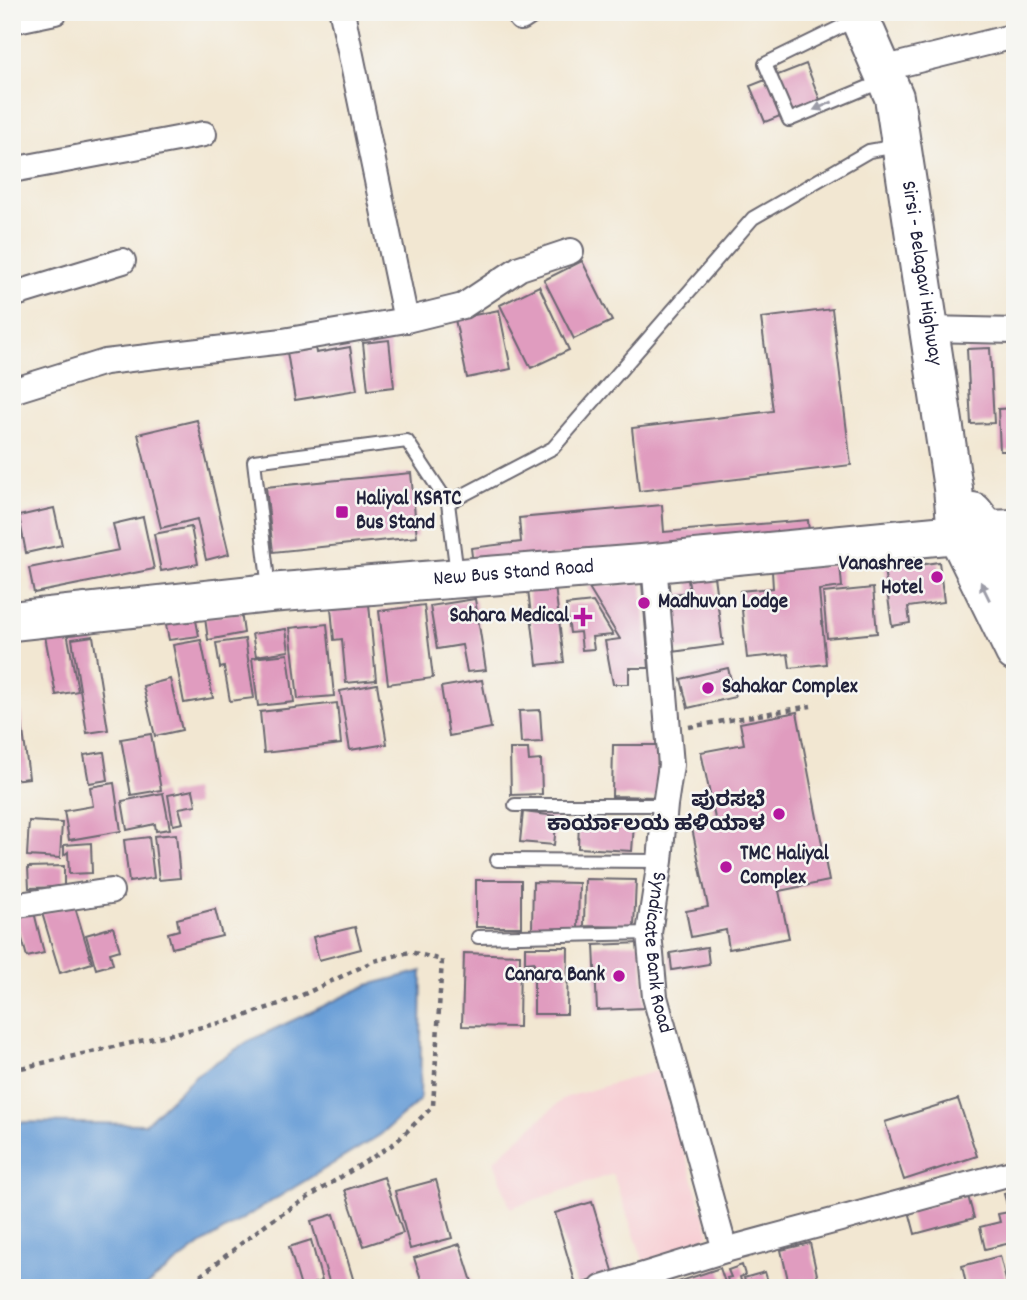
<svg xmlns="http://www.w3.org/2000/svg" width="1027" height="1300" font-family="Dekko,'Noto Sans Kannada',sans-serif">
<rect width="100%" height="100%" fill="#f6f6f2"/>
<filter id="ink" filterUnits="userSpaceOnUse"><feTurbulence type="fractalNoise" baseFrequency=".0143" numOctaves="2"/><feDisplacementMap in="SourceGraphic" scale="14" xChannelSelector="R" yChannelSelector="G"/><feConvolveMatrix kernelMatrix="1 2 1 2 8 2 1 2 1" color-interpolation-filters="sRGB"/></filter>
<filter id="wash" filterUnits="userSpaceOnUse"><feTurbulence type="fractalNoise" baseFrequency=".00686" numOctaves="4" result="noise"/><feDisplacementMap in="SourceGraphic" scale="28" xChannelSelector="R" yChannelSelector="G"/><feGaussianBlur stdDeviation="1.57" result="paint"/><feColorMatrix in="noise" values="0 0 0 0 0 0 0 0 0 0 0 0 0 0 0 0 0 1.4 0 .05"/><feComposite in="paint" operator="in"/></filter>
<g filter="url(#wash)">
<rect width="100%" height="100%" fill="#f2e7d2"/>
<path fill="#f7cfd4" d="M659,1070L710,1235L644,1263L613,1174L510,1208L494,1160L564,1098Z"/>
<path fill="#6a9fd7" stroke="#466089" stroke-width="2" d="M422,971L420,1100L380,1135L200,1245L143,1288H12V1122L145,1124L196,1075L249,1041L368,985Z"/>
<g id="blocks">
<path fill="#e09cbf" d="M806,64L820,100L765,122L750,86Z
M582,261L612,321L574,339L544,280Z
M539,286L569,350L531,368L500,305Z
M832,309L851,465L639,491L632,428L773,411L761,318Z
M499,310L511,369L467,378L455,319Z
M389,340L394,387L368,390L363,343Z
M315,347L316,353L350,347L357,390L295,400L287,352Z
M990,348L994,423L971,424L967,349Z
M1015,408V451H1000L998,409Z
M197,420L229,554L206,560L197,519L161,528L138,434Z
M411,473L417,537L273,552L266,487Z
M662,505L664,532L808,520L809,533L473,564L471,548L521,542L519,518Z
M54,508L62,545L26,553L19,516Z
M143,517L154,569L34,593L29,568L119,550L113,524Z
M191,527L198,564L161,571L154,534Z
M12,537H14L18,568H12Z
M917,557L918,565L939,562L944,602L908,607L910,623L892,626L883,561Z
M840,564L842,587L819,590L826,664L790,668L788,654L747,658L740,591L773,588L772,571Z
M714,576L723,645L672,652L665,595L690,592L688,580Z
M642,583L649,668H629V684H613L605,641L620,639L588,587Z
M555,586L564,662L537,665L528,590Z
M873,588L877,633L827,638L823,593Z
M475,599L486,670L467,672L462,645L437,649L430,606Z
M593,602L613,635L592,637L594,649L582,650L580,632L570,633L566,605Z
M369,604L376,680L346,683L342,639L334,640L331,608Z
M424,605L433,678L388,684L379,611Z
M194,610L199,636L169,640L164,615Z
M241,612L244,633L208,640L205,618Z
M327,624L334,696L298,699L290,628Z
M286,629L289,651L256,656L252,634Z
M67,632L78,691L56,695L45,636Z
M93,636L108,730L87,733L72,639Z
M245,639L254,698L230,701L224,667L220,668L216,643Z
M201,640L213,698L184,703L173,645Z
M12,652H14L19,695H12Z
M288,654L294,702L258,706L252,658Z
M728,668L735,697L688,708L681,679Z
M170,679L182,730L155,736L143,686Z
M482,680L491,728L449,736L441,687Z
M377,684L387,744L350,750L340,691Z
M12,699H19L29,778L12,780Z
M337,703L341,744L264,753L260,712Z
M540,710L542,742L521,743L519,711Z
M797,712L829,881L779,891L789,938L729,949L726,930L691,937L686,911L708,907L692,828L716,823L701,752L744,744L740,723Z
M151,734L161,790L131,795L121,739Z
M613,745H658L657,797L612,796Z
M510,749H528L529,761L541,760L542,794L511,795Z
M104,752L108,780L89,783L84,755Z
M114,783L121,831L69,840L64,811L93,806L90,787Z
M193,790L196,805L179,808L183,823L173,825L168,795Z
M163,793L170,829L156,831L155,824L127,830L122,801Z
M523,812L557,816L554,845L520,842Z
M29,821L62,823L60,858L27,856Z
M579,822L634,825L632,851L578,848Z
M176,834L180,878L159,880L154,836Z
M149,837L154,878L129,882L124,840Z
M91,843L92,873L69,874L68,852L64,855V845Z
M64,866V887L29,888L28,867Z
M585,879L636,880L634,927L584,926Z
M476,880H521V927H476Z
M533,882L579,883L578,930L532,929Z
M74,904L92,963L60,973L42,913Z
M215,909L222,936L172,948L168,933L179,930L177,919Z
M34,912L44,953L27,957L16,917Z
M113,927L120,950L110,953L113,964L96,969L86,935Z
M355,927L361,949L319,960L313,937Z
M641,943L645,1008L597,1010L594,945Z
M525,947H568L567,1014H534V962L525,963Z
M707,947L709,964L672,970L670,953Z
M464,953L520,955L519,1027L462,1026Z
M958,1099L977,1156L904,1180L885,1122Z
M384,1177L403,1233L364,1246L345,1190Z
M436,1180L452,1238L410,1249L395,1191Z
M1015,1191V1242L985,1249L980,1227L1000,1222L998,1214L1009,1212L1004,1194Z
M968,1196L974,1218L915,1234L909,1211Z
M592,1202L614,1274L576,1285L555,1213Z
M334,1214L354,1282L331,1288L311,1221Z
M311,1240L322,1281L301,1287L289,1247Z
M810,1243L820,1288H790L781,1250Z
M460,1244L474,1288H424L414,1258Z
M1000,1256L1008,1288H967L962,1266Z
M742,1265L745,1275L740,1277L743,1288H730L727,1278L731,1277L728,1270Z
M720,1268L727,1288H674L672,1284Z
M765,1272L770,1288H747L744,1278Z
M362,1281L365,1288H345V1287Z
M950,1281L952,1288H928V1287Z"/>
</g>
</g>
<g filter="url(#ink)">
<use href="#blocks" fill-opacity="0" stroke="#6b6770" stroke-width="2"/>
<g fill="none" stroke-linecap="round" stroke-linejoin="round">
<g stroke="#6b6770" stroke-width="16">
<path id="service" d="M857,19L765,64L789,120L883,81
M457,574L448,503L553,448L753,218L869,151L897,146
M269,589L254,461L407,441L448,503
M515,805H665
M497,860L660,861
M478,937L649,933"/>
</g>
<g stroke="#6b6770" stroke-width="28">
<g id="minor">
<path d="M342,12L406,320"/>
<path d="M521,18L530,12"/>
<path d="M12,21L55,12"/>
<path d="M882,69L1015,36"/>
<path d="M12,170L204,134"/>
<path d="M12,295L123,261"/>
<path d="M929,329L1015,331"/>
<path d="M12,391L105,362L283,341L406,320L463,306L520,268L571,251"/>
<path id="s1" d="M654,563L671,765L665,805L660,861L649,933L655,997L725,1250"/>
<path d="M12,906L111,891"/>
<path d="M602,1288L725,1250L1015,1172"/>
</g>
</g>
<g stroke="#6b6770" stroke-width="42">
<g id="primary">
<path id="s2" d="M857,12L894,97L953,488L957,534L1015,652"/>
<path d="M973,512L987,530L1015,590"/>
<path id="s3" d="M12,621L269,593L654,563L957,534L987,530L1015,529"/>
</g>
</g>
<path stroke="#6b6770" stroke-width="4.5" stroke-dasharray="5 5" stroke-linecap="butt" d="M689,727L811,706
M12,1070L233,1020L296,998L374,961L410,952L442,960L433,1106L395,1143L266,1224L185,1288"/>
<use href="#service" stroke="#fff" stroke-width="12"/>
<use href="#minor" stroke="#fff" stroke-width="24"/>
<use href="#primary" stroke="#fff" stroke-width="38"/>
</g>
<defs><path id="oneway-solid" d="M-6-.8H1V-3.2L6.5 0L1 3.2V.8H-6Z" transform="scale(1.75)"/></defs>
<g fill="#9c9ca7">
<use href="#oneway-solid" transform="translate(823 106) rotate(157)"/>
<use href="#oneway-solid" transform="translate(985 591) rotate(-116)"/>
</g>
</g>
<g fill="#b5179e" stroke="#f6f6f2" stroke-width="2.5">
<rect x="335" y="505" width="14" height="14" rx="3.5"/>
<circle cx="937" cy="577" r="7"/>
<circle cx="644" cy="603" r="7"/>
<path d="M579.5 606.5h7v7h7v7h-7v7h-7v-7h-7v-7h7z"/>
<circle cx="708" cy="688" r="7"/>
<circle cx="779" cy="814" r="7"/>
<circle cx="726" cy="867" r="7"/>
<circle cx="619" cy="976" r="7"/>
</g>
<g text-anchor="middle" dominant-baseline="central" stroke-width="5" stroke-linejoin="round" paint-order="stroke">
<g font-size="21" fill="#22223b" stroke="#f6f6f2">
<text stroke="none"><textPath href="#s2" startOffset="271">Sirsi - Belagavi Highway</textPath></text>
<text stroke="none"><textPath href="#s3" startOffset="504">New Bus Stand Road</textPath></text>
<text stroke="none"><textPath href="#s1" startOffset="392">Syndicate Bank Road</textPath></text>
</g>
<g font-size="21" font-weight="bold" fill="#22223b" stroke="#f6f6f2" text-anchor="start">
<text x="356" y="500">Haliyal KSRTC<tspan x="356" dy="24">Bus Stand</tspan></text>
<text x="923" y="565" text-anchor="end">Vanashree<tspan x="923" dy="24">Hotel</tspan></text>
<text x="658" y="603">Madhuvan Lodge</text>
<text x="569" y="617" text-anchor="end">Sahara Medical</text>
<text x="722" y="688">Sahakar Complex</text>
<text x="765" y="802" text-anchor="end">ಪುರಸಭೆ<tspan x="765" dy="24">ಕಾರ್ಯಾಲಯ ಹಳಿಯಾಳ</tspan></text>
<text x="740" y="855">TMC Haliyal<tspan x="740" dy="24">Complex</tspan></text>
<text x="605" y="976" text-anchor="end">Canara Bank</text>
</g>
</g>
<rect width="1027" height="1300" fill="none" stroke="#f6f6f2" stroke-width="42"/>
</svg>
